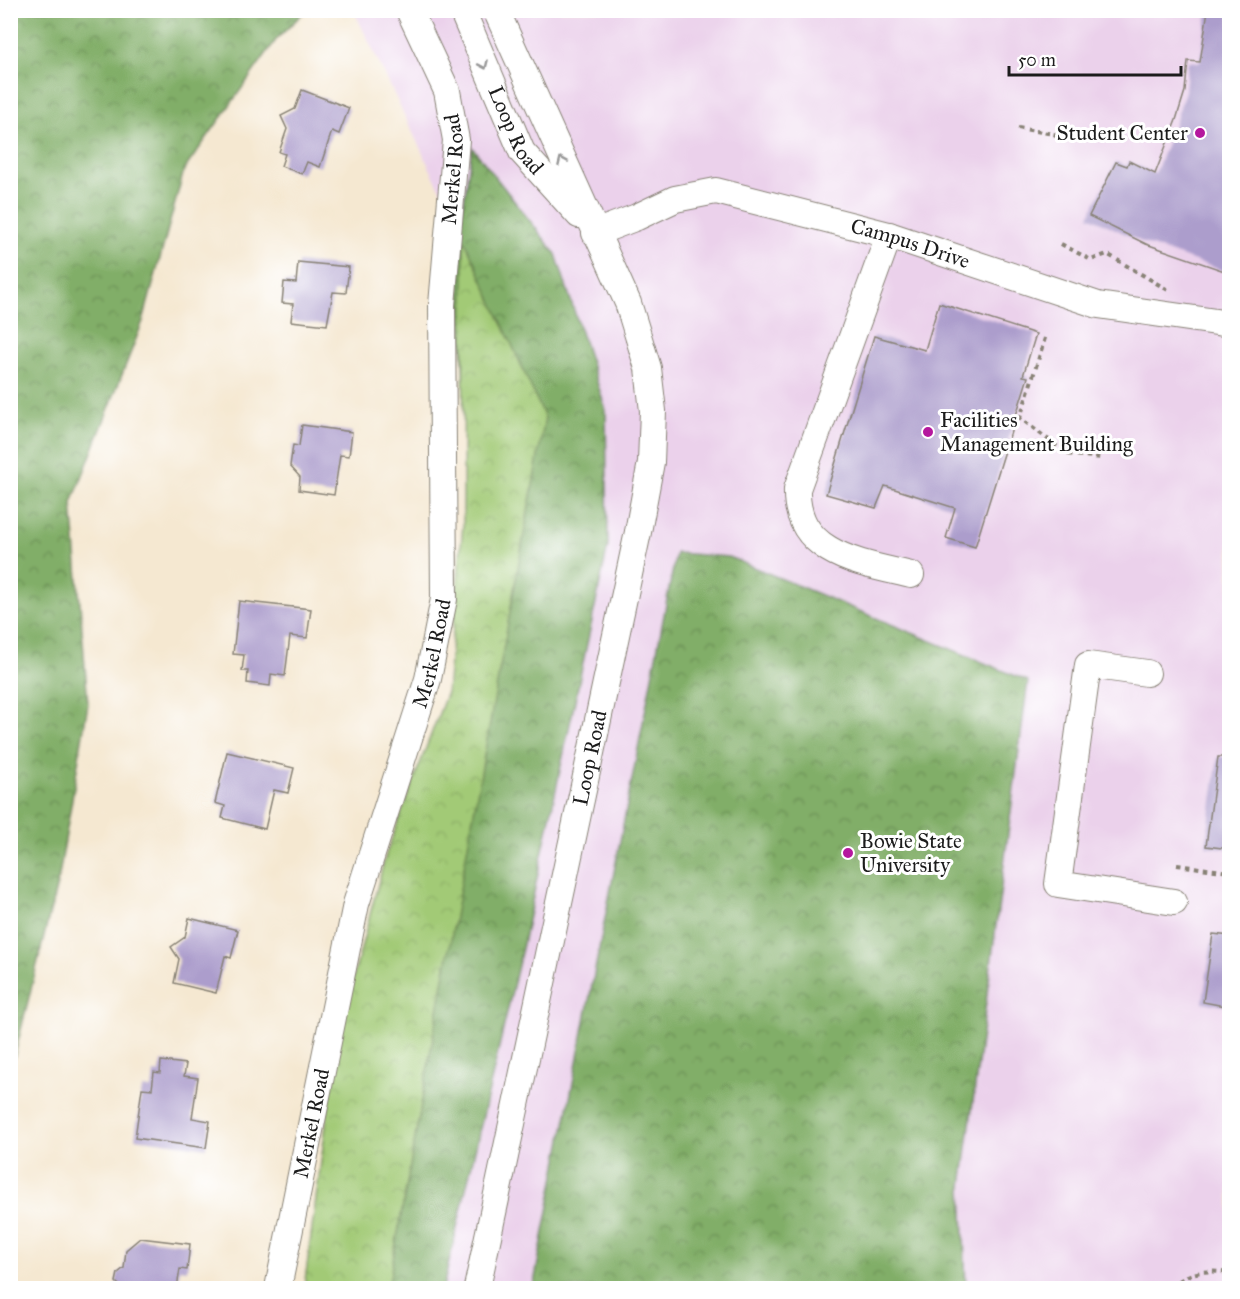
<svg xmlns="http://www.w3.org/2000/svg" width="1240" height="1299" font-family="'IM FELL Great Primer',serif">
<defs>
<pattern id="forest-crowns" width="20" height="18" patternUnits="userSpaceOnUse" patternTransform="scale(1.5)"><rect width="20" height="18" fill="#81ae67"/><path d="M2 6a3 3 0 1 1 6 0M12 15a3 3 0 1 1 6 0" fill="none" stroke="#698d54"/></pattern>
<pattern id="park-crowns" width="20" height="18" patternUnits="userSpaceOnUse" patternTransform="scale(1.5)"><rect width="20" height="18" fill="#a2ca76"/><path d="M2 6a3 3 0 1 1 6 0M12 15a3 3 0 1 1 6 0" fill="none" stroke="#8bad66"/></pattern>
</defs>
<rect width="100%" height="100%" fill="#fff"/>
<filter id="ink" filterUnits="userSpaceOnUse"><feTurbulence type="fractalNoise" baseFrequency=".0167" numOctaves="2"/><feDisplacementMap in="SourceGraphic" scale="12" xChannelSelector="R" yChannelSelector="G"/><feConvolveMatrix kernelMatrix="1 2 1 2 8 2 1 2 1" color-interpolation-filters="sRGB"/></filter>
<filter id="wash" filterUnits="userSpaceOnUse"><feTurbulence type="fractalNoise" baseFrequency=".008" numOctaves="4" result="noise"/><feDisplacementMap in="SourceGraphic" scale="24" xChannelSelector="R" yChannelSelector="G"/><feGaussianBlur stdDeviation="1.35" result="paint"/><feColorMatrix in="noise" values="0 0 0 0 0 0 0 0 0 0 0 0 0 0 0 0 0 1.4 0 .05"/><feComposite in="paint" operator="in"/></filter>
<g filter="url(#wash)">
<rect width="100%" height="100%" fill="#f5e8d1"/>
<path fill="#ebd1eb" d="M354,11H1229V1288H388L545,418L464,239Z"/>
<path fill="url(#forest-crowns)" stroke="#4e6542" stroke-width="1.5" d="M11,10L305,11L276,40L184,170L143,321L72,503L88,704L59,876L11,1070Z
M472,147L556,254L606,410L608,546L523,944L443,1288H305L453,697L469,521L458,242Z
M676,553L729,557L1028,681L962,1186L966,1288H533Z"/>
<path fill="url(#park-crowns)" stroke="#5f7349" stroke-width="1.5" d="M464,239L545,418L388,1288H304L338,1035L386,854L447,692L463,525Z"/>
<g id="blocks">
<path fill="#ac9dcc" d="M1208,10H1230V273L1146,244L1089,216L1116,162L1127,166L1129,161L1155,174L1176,120L1185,91L1188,61L1200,62Z
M302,90L349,108L339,134L332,131L320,167L307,162L302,174L281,166L285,154L279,152L287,129L281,116L295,109Z
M298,262L349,267L346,293L333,292L327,325L291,321L293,304L282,303L284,282L296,283Z
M939,303L1036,334L1023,376L1028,377L975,547L946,538L955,508L885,486L876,508L826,494L874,336L925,350Z
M302,425L352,432L349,456L340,455L334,495L299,490L300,477L290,466L293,445L299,446Z
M239,601L311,609L307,638L290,636L285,676L271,674L270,686L247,683L248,671H242L244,655L233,654Z
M227,752L294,768L288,793L274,790L265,829L222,818L225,806L215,803Z
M1218,757H1230V849L1206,846Z
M189,918L238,930L231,958L225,956L216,993L174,983L179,959L171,947L185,937Z
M1213,934L1230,936V1007L1203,1002Z
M161,1061L186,1064L184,1076L198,1078L192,1118L210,1121L206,1148L135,1138L142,1088L152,1089L154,1072L160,1073Z
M140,1238L190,1244L187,1270L180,1269L177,1288H122L116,1282L118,1273L124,1268L126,1250Z"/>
</g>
</g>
<g filter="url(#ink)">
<use href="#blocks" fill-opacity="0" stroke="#888276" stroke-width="1.5"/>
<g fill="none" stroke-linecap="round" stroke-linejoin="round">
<g stroke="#888276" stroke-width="28">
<g id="minor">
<path id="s1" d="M462,10L522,152L579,215"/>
<path id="s2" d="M595,233L637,217L675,199L716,191L889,235L1098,305L1230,324"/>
<path d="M889,235L797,489C795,555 861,563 911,575"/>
<path d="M1147,673L1088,665L1058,884L1174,902"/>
<path id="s3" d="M278,1288L356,904L428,679L444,599L442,305L456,140L447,91L409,10"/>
<path id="s4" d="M477,1288L638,532L651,462L653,411L648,368L628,303L496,10"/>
</g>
</g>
<path stroke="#888276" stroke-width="4" stroke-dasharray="4.5 4.5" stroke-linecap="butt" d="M1018,128L1054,134L1068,143
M1061,244L1091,260L1107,254L1168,290
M1045,338L1020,418L1067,454L1101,458
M1177,865L1230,872
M1173,1288C1186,1270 1208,1270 1230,1273"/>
<use href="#minor" stroke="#fff" stroke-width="26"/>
</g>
<defs><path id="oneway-chevron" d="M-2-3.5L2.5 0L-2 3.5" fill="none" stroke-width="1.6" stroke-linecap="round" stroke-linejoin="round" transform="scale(1.5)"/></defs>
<g stroke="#999">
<use href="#oneway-chevron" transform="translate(484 65) rotate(66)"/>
<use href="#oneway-chevron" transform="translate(562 161) rotate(-114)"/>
</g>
</g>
<g fill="#b5179e" stroke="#fff" stroke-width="2">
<circle cx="1200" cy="133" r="6"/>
<circle cx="928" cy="432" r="6"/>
<circle cx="848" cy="853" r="6"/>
</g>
<g text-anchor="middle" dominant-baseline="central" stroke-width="6" stroke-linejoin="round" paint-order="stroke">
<g font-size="21" fill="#1c1c1c" stroke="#fff">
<text stroke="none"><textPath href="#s1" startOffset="132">Loop Road</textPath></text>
<text stroke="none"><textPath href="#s3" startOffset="1140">Merkel Road</textPath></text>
<text stroke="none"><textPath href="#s2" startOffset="330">Campus Drive</textPath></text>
<text stroke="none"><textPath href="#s3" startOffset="654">Merkel Road</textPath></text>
<text stroke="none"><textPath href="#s4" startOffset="542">Loop Road</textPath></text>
<text stroke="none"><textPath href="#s3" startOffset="168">Merkel Road</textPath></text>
</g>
<g font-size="21" fill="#1c1c1c" stroke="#fff" text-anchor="start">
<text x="1188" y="133" text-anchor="end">Student Center</text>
<text x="940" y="420">Facilities<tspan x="940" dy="24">Management Building</tspan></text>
<text x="860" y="841">Bowie State<tspan x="860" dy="24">University</tspan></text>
</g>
</g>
<rect width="1240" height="1299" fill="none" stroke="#fff" stroke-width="36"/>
<path d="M1009 66v9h172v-9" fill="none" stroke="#1c1c1c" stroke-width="3"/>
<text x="1018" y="66" font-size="18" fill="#1c1c1c" stroke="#ffffff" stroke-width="4.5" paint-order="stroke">50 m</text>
</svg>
